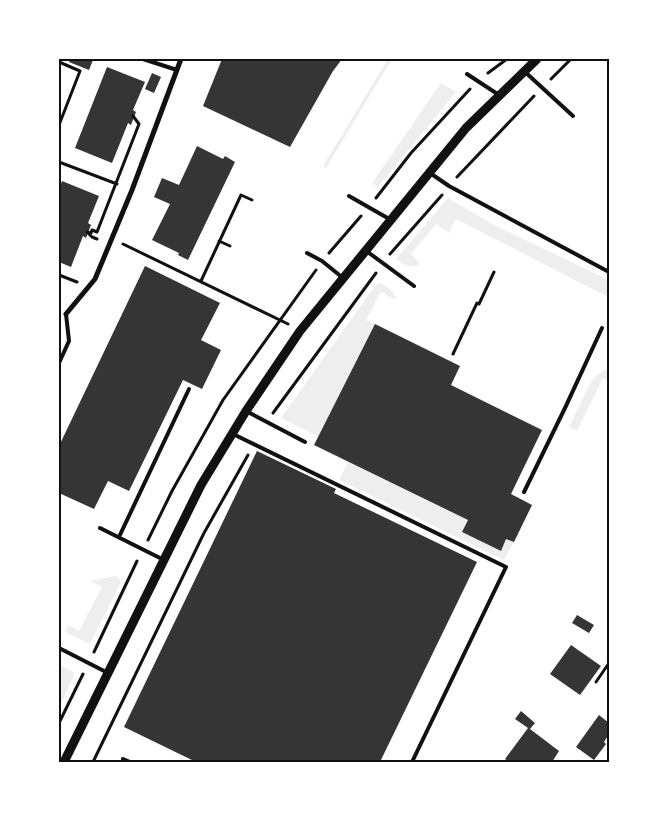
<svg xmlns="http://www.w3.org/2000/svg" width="668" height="821" font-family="'Titillium Web',sans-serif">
<rect width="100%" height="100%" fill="#fff"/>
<path fill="#eee" d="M388,59H392L326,168L323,166Z
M441,83L456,92L378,187L372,183Z
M448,198L494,225L609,280V286L606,296L456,219L449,233L436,224L411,254L420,264C412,269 403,265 396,259Z
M379,283C388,286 394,291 396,300L381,292L366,320L375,324L319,437L281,418L372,290Z
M609,367V381L603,378L577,431L569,427L591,382L597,375Z
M348,462L468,520L462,532L500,551L506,539L514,542L504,560L339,480Z
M115,576L118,577L121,582L90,644L65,632L68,625L79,631L102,587L90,581Z
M59,665L75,673L59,708V675L61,671L59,670Z"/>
<path fill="#353535" d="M70,59H89L93,60L89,70L69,62Z
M222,59H342L333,71L290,147L203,106Z
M107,67L145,82L133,110L136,112L131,125L128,123L112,163L75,148Z
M152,73L161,77L154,93L145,89Z
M197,146L223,159L225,156L235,162L188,260L178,255L179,253L152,240L170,204L154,197L162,178L179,185Z
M62,181L99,196L88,223L91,225L86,238L83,236L71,267L59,262V189Z
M145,266L220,303L201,340L221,350L202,389L183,380L129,491L108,481L94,509L59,493V446Z
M375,324L460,366L451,385L542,430L511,494L532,505L514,542L506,539L501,551L462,532L468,520L314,445Z
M257,451L336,489L334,493L477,562L380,762H196L124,727Z
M577,615L594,625L589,633L572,623Z
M571,645L601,666L580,695L550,674Z
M521,711L535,723L530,729L559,751L552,762H509L505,759L528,728L515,719Z
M599,715L609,723V734L604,742L606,744L594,760L576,747Z"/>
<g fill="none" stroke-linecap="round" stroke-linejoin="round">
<path stroke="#111" stroke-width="3" d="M59,62L80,71L59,125
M488,73L507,59
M551,79L571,59
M59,162L117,184
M457,177L534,96
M376,198L411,153L470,89
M97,239L92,237L87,232L91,233L92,230L97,232L139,124L133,116
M219,241L230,246
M123,244L288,324
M329,253L361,216
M390,254L442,195
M59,275L77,282
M201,281L241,195L252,200
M479,304L494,272
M453,354L477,303
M273,413L376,273
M148,540L172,491L223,400L316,270
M94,652L137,561
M596,682L609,663
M59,723L83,674
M93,762L204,533L248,455"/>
<path stroke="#111" stroke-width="4" d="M143,59L177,70
M524,71L573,116
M467,74L499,95
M430,173L449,186L609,272
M349,196L391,220
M365,250L414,286
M307,253L322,261L343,278
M59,363L69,341L66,314
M246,411L305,442
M233,434L506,567L412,762
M524,492L565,408L602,328
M100,528L164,560
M119,537L189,389
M59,648L108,673
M123,759L130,762
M609,759V760"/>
<path stroke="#111" stroke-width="5" d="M66,314L95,279L132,190L181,59"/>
<path stroke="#111" stroke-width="9" d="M64,762L201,485L246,411L300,331L466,128L537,59"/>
</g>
<rect width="668" height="821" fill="none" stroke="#ffffff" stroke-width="120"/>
<rect x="60" y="60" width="548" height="701" fill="none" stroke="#111" stroke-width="2"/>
</svg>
